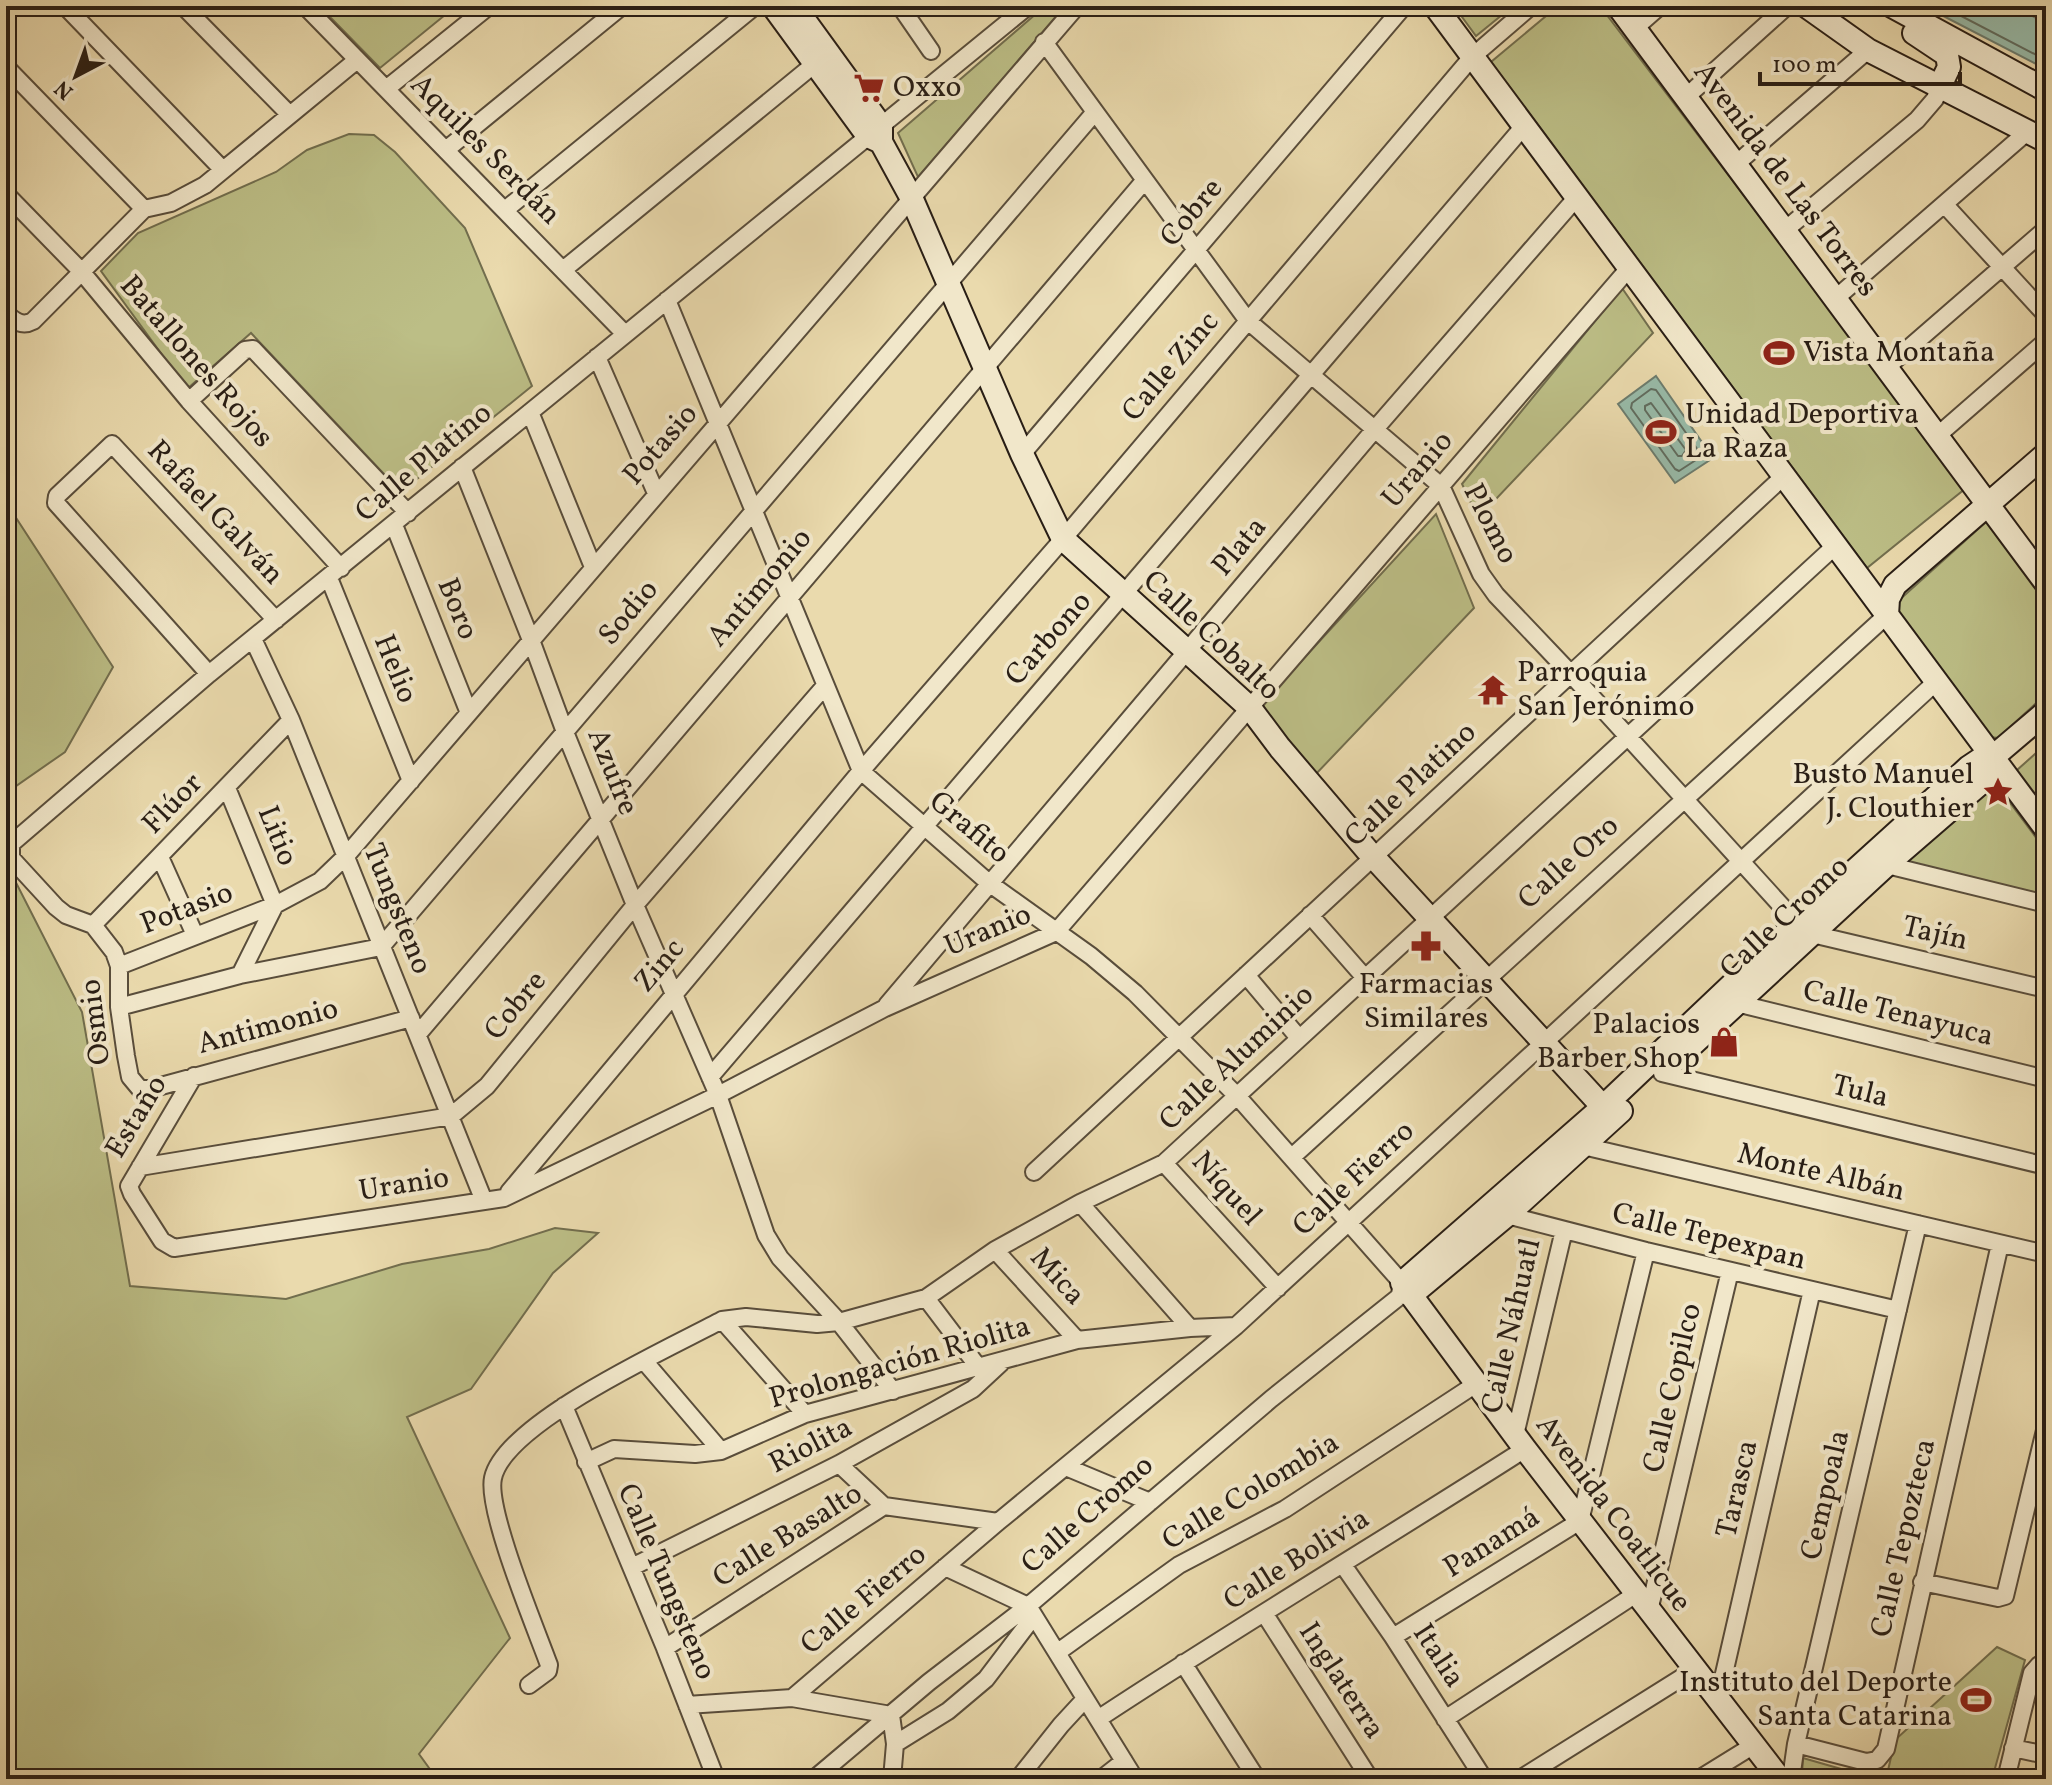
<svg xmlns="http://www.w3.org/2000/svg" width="2052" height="1785" font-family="Vollkorn,serif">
<rect width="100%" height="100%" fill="#eadaad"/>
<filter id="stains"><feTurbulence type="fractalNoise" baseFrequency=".0025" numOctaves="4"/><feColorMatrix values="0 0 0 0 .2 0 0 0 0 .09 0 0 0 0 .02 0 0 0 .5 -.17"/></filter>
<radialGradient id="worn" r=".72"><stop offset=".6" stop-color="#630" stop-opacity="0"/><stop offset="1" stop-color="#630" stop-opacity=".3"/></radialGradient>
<path fill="#bcbe86" stroke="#726e4e" stroke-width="2" d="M341,6H456L380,68L330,17Z
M1045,6H1065L918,177L898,133Z
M1454,6H1513L1476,36Z
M1558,6H1600L1966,488L1867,568L1491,62Z
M349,134L374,135L395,152L465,228L532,386L401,492L251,333L187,389L101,271L138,233L276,172L307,150Z
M1622,288L1653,333L1478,518L1462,484Z
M6,499L9,507L113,667L65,752L6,793Z
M1436,514L1474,608L1315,775L1261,705Z
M1986,522L1995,523L2046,592V694L1998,738L1990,737L1895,612L1897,602Z
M2046,744V812L2016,771Z
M1993,780L2046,851V895L1901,863Z
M6,863L82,1012L130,1286L286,1299L402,1264L489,1249L555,1228L598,1233L553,1273L471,1389L407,1417L510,1638L419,1754L437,1779H6Z
M1997,1647L2025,1660L1992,1779H1886L1895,1740Z
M1803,1758L1876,1779H1806L1802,1774Z"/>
<path fill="#98bba9" stroke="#6c7c6e" stroke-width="2" d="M1924,6H2013L2046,23V69Z
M1656,376L1713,458L1675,483L1618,404Z"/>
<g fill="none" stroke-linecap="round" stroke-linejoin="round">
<path stroke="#606c5f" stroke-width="2" d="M1942,6L2046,60
M1651,389L1656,390L1700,453L1699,458L1679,471L1675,469L1631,408L1632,403Z
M1651,403L1686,450L1682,456H1678L1645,410V406Z"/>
<g stroke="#594d3b" stroke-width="20">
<path id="street" d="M65,6L223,170
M183,6L290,115
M305,6L625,334
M900,6L931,51
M1635,28L1660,6
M1044,42L1248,321L1441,486L1481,574L1496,595L1572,675L1797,923L1812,934L2046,989
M6,67L144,209
M386,89L489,6
M1686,97L1787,6
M447,149L622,6
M1736,164L1868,50
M6,194L81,271L189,401L341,568
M1945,205L2046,315
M505,210L755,6
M1785,230L1917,120L1935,99L1939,88
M563,270L822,58
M1836,298L2027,132
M667,300L861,771L989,883L1091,956L1135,993L1238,1097L1402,1283L1400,1294
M6,313C14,321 22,327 33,321L144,209L171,203L205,185L357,60
M597,357L656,493
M1887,367L2046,229
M189,401L245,350L253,349L408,513
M530,412L593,567
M1937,436L2046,341
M1022,454L1404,6
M462,467L531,640L565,732L635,905L718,1095L766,1235L780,1258L839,1322L893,1391
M394,525L469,713
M329,578L411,781
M253,639L291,720L484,1201
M209,674L56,503L57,496L112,444L276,620
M227,788L275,905L240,975
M160,857L195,935
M1887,865L2046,904
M1310,915L1366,979
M93,925L291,720
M119,966L275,905L320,881L346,856L1077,6
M1246,975L1299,1038
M1736,1003L2046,1079
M887,1005L1375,429L1577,197
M119,1007L240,975L381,947L1095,112
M411,1018L150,1089H140L130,1077L126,1056L119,1007V966L114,952L93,925L66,915L56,907L11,858V844L209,674L1028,6
M418,1034L1145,180
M1662,1073L2046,1166
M194,1076L129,1186L132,1194L162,1241L174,1248L504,1198L718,1095L885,1008L1056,932L1630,267
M710,1077L1524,126
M1583,1146L2046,1254
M1292,1157L1887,615
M1164,1163L1278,1288
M140,1167L451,1116L487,1086L635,905L824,687
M1034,1172L1784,476
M509,1192L861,771L1063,539L1472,57L1531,6
M1080,1203L1190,1328
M1507,1215L1646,1251L1898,1310
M995,1250L1077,1340
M926,1298L979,1368
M722,1320L805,1414
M645,1362L721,1451
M564,1406L665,1648L716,1779
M1515,1435L1564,1230
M586,1462L614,1449L695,1454L721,1451L805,1414L1077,1340L1190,1328L1236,1326
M839,1464L884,1506
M1066,1467L1150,1502
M1343,1565L1393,1637L1484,1779
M632,1567L839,1464L973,1389L1001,1363
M945,1567L1028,1606L1135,1779
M1922,1582L1998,1598L2005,1596L2046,1426
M1649,1611L1730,1271
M1264,1613L1370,1779
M1393,1637L1580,1521L1646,1251
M665,1648L884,1506L998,1522
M1058,1652L1179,1565L1285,1509L1476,1384
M1183,1663L1257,1779
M529,1685L548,1671L549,1665C536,1629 486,1510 493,1478C505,1422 672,1347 722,1320L746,1317L817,1324L839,1322L926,1298L995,1250L1080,1203L1164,1163L1835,546
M792,1698L998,1522L1236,1326L1937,681
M1718,1700L1812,1290
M687,1705L792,1698L891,1715L895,1744L892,1779
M1098,1719C1239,1626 1383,1540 1525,1449
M1445,1719L1636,1594
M895,1744L948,1711L986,1679L1034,1616
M1796,1744L1866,1762L1877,1760L1886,1749L2000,1244
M2013,1748L2046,1755
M814,1779L929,1682L1028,1606L1271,1399L1400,1296L1411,1295
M1018,1779L1061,1725L1085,1699
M1101,1779L1124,1761
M1520,1779L1694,1670
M1699,1779L1754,1745
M1791,1779L1796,1744L1918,1224
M2006,1779L2032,1673L2039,1665L2046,1666"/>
</g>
<g stroke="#291e15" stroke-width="26">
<path id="secondary" d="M773,6L868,136L881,142
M794,6L881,126V142L911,197L1022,454L1063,539L1250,708L1280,748L1367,850L1603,1107
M1435,6L2046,829
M1618,6L2046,583
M1806,6L1868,50L2046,141
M1892,6L2046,90
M1914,33L1947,55L1949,67L1939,88
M1887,615L1888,599L1895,585L2046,454
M1993,757L2046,712
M1667,1068L1893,859L1982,782L1990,770L1993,757
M1411,1295L1507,1215L1621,1111
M1780,1779L1525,1449L1402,1283L1603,1107L1797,923L1969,767L1981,759L1993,757"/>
</g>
<use href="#street" stroke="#f1e7ca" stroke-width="16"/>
<use href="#secondary" stroke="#f1e7ca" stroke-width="22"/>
</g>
<defs>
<g id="supermarket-bare" transform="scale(2.4)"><path d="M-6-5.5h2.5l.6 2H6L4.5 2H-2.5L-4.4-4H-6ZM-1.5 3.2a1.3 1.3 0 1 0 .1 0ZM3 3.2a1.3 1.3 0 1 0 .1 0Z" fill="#8f2418" stroke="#f1e7ca" stroke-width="2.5" paint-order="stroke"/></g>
<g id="stadium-bare" transform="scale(2.4)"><path d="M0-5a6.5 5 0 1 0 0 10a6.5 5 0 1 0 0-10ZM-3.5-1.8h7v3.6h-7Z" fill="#8f2418" stroke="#f1e7ca" stroke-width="2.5" paint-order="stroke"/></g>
<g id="temple-bare" transform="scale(2.4)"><path d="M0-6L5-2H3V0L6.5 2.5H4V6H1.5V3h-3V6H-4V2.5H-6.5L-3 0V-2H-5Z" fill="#8f2418" stroke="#f1e7ca" stroke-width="2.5" paint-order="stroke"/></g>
<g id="sight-bare" transform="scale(2.4)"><path d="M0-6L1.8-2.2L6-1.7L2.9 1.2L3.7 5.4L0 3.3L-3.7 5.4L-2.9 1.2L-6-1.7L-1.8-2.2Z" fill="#8f2418" stroke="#f1e7ca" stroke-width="2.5" paint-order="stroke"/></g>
<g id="pharmacy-bare" transform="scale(2.4)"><path d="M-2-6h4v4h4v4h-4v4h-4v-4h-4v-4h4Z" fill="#8f2418" stroke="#f1e7ca" stroke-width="2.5" paint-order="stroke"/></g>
<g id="shop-bare" transform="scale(2.4)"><path d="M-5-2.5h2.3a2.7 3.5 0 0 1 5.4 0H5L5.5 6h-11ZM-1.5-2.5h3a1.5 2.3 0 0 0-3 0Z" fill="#8f2418" stroke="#f1e7ca" stroke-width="2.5" paint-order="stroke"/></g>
</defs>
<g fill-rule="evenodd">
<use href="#supermarket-bare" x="869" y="88"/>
<use href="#stadium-bare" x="1779" y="353"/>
<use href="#stadium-bare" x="1661" y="432"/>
<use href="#temple-bare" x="1493" y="690"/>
<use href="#sight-bare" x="1998" y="792"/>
<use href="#pharmacy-bare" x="1426" y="946"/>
<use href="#shop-bare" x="1724" y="1042"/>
<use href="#stadium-bare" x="1976" y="1700"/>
</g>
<g text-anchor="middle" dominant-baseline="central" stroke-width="8" stroke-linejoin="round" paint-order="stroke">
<g font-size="30" fill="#291e15" stroke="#f1e7ca" text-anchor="start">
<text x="893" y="88">Oxxo</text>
<text x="1803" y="353">Vista Montaña</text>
<text x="1685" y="415">Unidad Deportiva<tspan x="1685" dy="34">La Raza</tspan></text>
<text x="1517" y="673">Parroquia<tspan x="1517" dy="34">San Jerónimo</tspan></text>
<text x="1974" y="775" text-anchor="end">Busto Manuel<tspan x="1974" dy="34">J. Clouthier</tspan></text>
<text x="1426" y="985" text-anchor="middle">Farmacias<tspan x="1426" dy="34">Similares</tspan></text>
<text x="1700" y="1025" text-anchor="end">Palacios<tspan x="1700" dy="34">Barber Shop</tspan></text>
<text x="1952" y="1683" text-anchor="end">Instituto del Deporte<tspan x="1952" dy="34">Santa Catarina</tspan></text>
</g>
<g font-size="30" fill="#291e15" stroke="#f1e7ca">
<text transform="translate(485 150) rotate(45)">Aquiles Serdán</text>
<text transform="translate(1785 180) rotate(53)">Avenida de Las Torres</text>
<text transform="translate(1192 213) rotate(-50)">Cobre</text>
<text transform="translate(196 362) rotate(49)">Batallones Rojos</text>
<text transform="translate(1171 367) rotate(-50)">Calle Zinc</text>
<text transform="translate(661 445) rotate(-49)">Potasio</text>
<text transform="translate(424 463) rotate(-40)">Calle Platino</text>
<text transform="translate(1418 470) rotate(-49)">Uranio</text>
<text transform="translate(215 513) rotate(47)">Rafael Galván</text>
<text transform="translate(1490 524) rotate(63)">Plomo</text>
<text transform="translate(1240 547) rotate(-50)">Plata</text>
<text transform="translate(760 588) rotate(-50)">Antimonio</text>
<text transform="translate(457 609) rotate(68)">Boro</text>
<text transform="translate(629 613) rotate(-50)">Sodio</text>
<text transform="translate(1211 636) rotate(43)">Calle Cobalto</text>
<text transform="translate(1049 639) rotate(-49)">Carbono</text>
<text transform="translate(395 669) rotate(68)">Helio</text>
<text transform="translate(612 772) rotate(68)">Azufre</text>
<text transform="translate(1411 785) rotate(-43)">Calle Platino</text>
<text transform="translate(173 804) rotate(-46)">Flúor</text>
<text transform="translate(969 828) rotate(40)">Grafito</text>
<text transform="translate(277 836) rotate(68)">Litio</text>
<text transform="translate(1569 863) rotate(-42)">Calle Oro</text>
<text transform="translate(187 909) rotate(-21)">Potasio</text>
<text transform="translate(397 909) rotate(68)">Tungsteno</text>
<text transform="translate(1785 918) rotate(-43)">Calle Cromo</text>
<text transform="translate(988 931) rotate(-23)">Uranio</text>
<text transform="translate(1935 934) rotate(13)">Tajín</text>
<text transform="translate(660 966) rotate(-50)">Zinc</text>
<text transform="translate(516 1006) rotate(-51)">Cobre</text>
<text transform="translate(1898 1014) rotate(14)">Calle Tenayuca</text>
<text transform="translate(96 1022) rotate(-97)">Osmio</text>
<text transform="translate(268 1027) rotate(-15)">Antimonio</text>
<text transform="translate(1237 1058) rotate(-43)">Calle Aluminio</text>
<text transform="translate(1860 1092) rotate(14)">Tula</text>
<text transform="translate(137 1117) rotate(-59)">Estaño</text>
<text transform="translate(1821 1173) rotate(13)">Monte Albán</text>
<text transform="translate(1354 1179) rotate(-43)">Calle Fierro</text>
<text transform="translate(404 1185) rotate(-9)">Uranio</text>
<text transform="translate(1226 1189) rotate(48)">Níquel</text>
<text transform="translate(1709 1237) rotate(14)">Calle Tepexpan</text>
<text transform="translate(1057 1277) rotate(48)">Mica</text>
<text transform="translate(1512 1326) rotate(-77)">Calle Náhuatl</text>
<text transform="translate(900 1363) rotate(-16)">Prolongación Riolita</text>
<text transform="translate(1673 1388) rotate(-77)">Calle Copilco</text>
<text transform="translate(811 1446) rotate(-27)">Riolita</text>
<text transform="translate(1738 1489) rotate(-77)">Tarasca</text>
<text transform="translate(1251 1492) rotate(-31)">Calle Colombia</text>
<text transform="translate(1826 1495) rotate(-77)">Cempoala</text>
<text transform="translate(1613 1514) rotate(53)">Avenida Coatlicue</text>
<text transform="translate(1088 1515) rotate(-41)">Calle Cromo</text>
<text transform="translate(788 1536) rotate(-32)">Calle Basalto</text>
<text transform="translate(1904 1538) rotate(-77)">Calle Tepozteca</text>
<text transform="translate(1492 1543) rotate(-32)">Panamá</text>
<text transform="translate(1297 1560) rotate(-32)">Calle Bolivia</text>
<text transform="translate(666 1582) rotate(67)">Calle Tungsteno</text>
<text transform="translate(864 1600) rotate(-40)">Calle Fierro</text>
<text transform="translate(1438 1656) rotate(57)">Italia</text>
<text transform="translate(1341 1681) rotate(57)">Inglaterra</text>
</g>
</g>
<rect width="2052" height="1785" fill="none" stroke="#eadaad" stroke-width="32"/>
<rect x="8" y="8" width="2036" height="1769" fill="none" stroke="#291e15" stroke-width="4"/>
<rect x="16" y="16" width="2020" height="1753" fill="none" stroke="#291e15" stroke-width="2"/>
<g transform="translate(76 76) rotate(221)" stroke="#f1e7ca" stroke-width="6" paint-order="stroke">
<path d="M0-6L14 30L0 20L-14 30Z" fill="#291e15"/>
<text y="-12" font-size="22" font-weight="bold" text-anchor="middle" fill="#291e15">N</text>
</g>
<path d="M1760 72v12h200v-12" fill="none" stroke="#291e15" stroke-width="4"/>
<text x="1772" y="72" font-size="24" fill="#291e15" stroke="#f1e7ca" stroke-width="6" paint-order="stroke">100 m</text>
<rect width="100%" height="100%" filter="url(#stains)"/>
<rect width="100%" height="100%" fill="url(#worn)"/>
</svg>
